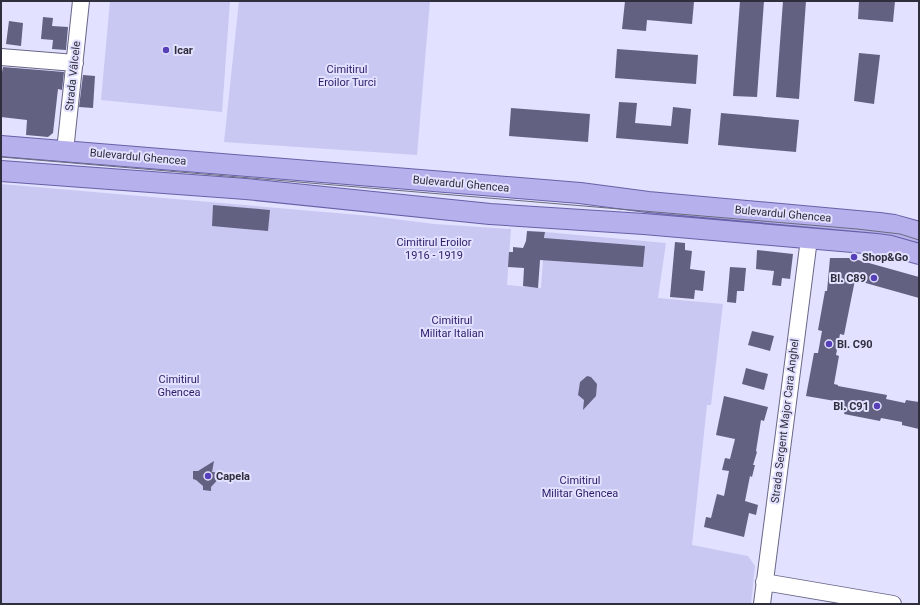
<svg xmlns="http://www.w3.org/2000/svg" width="920" height="605" font-family="Roboto,sans-serif">
<rect width="100%" height="100%" fill="#e2e1ff"/>
<path fill="#c9c8f2" d="M110,1H230L222,112L101,100Z
M239,1H430L417,155L224,142Z
M1,184L371,216L434,224L511,229L507,285L541,288L545,232L666,243L658,298L723,304L711,405H707L692,545L748,556L755,566L751,604H1Z"/>
<path fill="#626181" d="M625,1L694,2L692,24L647,20L646,31L622,29Z
M740,1H764L757,97L733,96Z
M783,1H806L799,99L776,97Z
M859,1H895L893,22L858,19Z
M43,17L53,18L52,26L68,27L66,50L52,49L53,40L41,39Z
M9,21L23,23L21,46L6,44Z
M617,49L698,55L696,84L615,78Z
M859,53L880,55L874,104L854,101Z
M3,67L64,72L62,90L58,89L53,133L48,137L26,135L27,120L1,117V77Z
M83,75L95,76L93,108L79,107Z
M619,102L637,103L635,123L671,126L673,107L691,109L688,144L616,138Z
M511,108L590,114L588,142L509,136Z
M721,113L799,120L796,152L718,145Z
M213,205L270,210L268,231L212,226Z
M527,231L545,232L544,238L645,246L643,267L540,260L538,288L523,286L524,268L508,267L509,252H513V247L523,248L526,241Z
M675,242L685,243V250L692,251L690,269L705,271L703,291L695,290L694,299L670,297Z
M757,250L793,254L790,279L782,278L781,286L772,285L774,271L756,269Z
M830,258H851L919,277V298L855,280L844,335L840,334L836,355L839,356L834,384L838,385V386L887,395L886,399L905,403L906,400L919,402V429L902,425V422L881,418L880,421L844,414L845,411L834,409L835,401L806,396L814,353H818L822,331L818,330L825,291H827Z
M730,267L746,268L744,291H737L736,303L727,302Z
M752,331L774,336L770,351L748,345Z
M746,368L768,374L764,390L742,384Z
M587,376L591,377L597,384L596,396L583,410L584,400L578,395L580,382Z
M724,396L768,407L764,421L761,420L756,451L757,452L753,465H755L752,477L750,476L745,501L758,505L756,515L749,513L744,537L704,527L706,517L711,518L717,494L724,496L729,471L722,470L725,458L730,459L735,439L716,435Z
M214,461L212,472L224,473L211,487V491L203,490V486L196,480L193,479V471H198Z"/>
<g fill="none" stroke-linecap="round" stroke-linejoin="round">
<g stroke="#686787" stroke-width="18">
<path id="minor" d="M1,57L75,63
M65,151L81,1
M764,582L893,604
M762,604L809,239"/>
</g>
<g stroke="#6761a7" stroke-width="22">
<path id="major" d="M1,146L580,193L648,202L879,223L894,225L919,232
M1,171L246,189L490,214L644,224L876,244L891,246L919,254"/>
</g>
<use href="#minor" stroke="#fff" stroke-width="16"/>
<use href="#major" stroke="#b6b0ed" stroke-width="20"/>
<path stroke="#6b6b7e" stroke-width="1" d="M1,157L857,229L900,234L919,240"/>
</g>
<g fill="#573fb7" stroke="#e2e1ff" stroke-width="1.5">
<circle cx="166" cy="50" r="4"/>
<circle cx="854" cy="257" r="4"/>
<circle cx="874" cy="278" r="4"/>
<circle cx="829" cy="344" r="4"/>
<circle cx="877" cy="406" r="4"/>
<circle cx="208" cy="476" r="4"/>
</g>
<g text-anchor="middle" dominant-baseline="central" stroke-width="4" stroke-linejoin="round" paint-order="stroke">
<g font-size="11" font-weight="bold" fill="#2e2e3c" stroke="#e2e1ff" text-anchor="start">
<text x="174" y="50">Icar</text>
<text x="862" y="257">Shop&amp;Go</text>
<text x="866" y="278" text-anchor="end">Bl. C89</text>
<text x="837" y="344">Bl. C90</text>
<text x="869" y="406" text-anchor="end">Bl. C91</text>
<text x="216" y="476">Capela</text>
</g>
<g font-size="11" fill="#2d1d68" stroke="#e2e1ff">
<text x="347" y="69">Cimitirul<tspan x="347" dy="13">Eroilor Turci</tspan></text>
<text x="434" y="242">Cimitirul Eroilor<tspan x="434" dy="13">1916 - 1919</tspan></text>
<text x="452" y="320">Cimitirul<tspan x="452" dy="13">Militar Italian</tspan></text>
<text x="179" y="379">Cimitirul<tspan x="179" dy="13">Ghencea</tspan></text>
<text x="580" y="480">Cimitirul<tspan x="580" dy="13">Militar Ghencea</tspan></text>
</g>
<g font-size="11" fill="#2e2e3c" stroke="#e2e1ff">
<text transform="translate(73 76) rotate(-84)">Strada Vâlcele</text>
<text transform="translate(138 157) rotate(5)">Bulevardul Ghencea</text>
<text transform="translate(461 184) rotate(5)">Bulevardul Ghencea</text>
<text transform="translate(783 214) rotate(5)">Bulevardul Ghencea</text>
<text transform="translate(785 421) rotate(-83)">Strada Sergent Major Cara Anghel</text>
</g>
</g>
<rect width="920" height="605" fill="none" stroke="#2e2e3c" stroke-width="4"/>
</svg>
